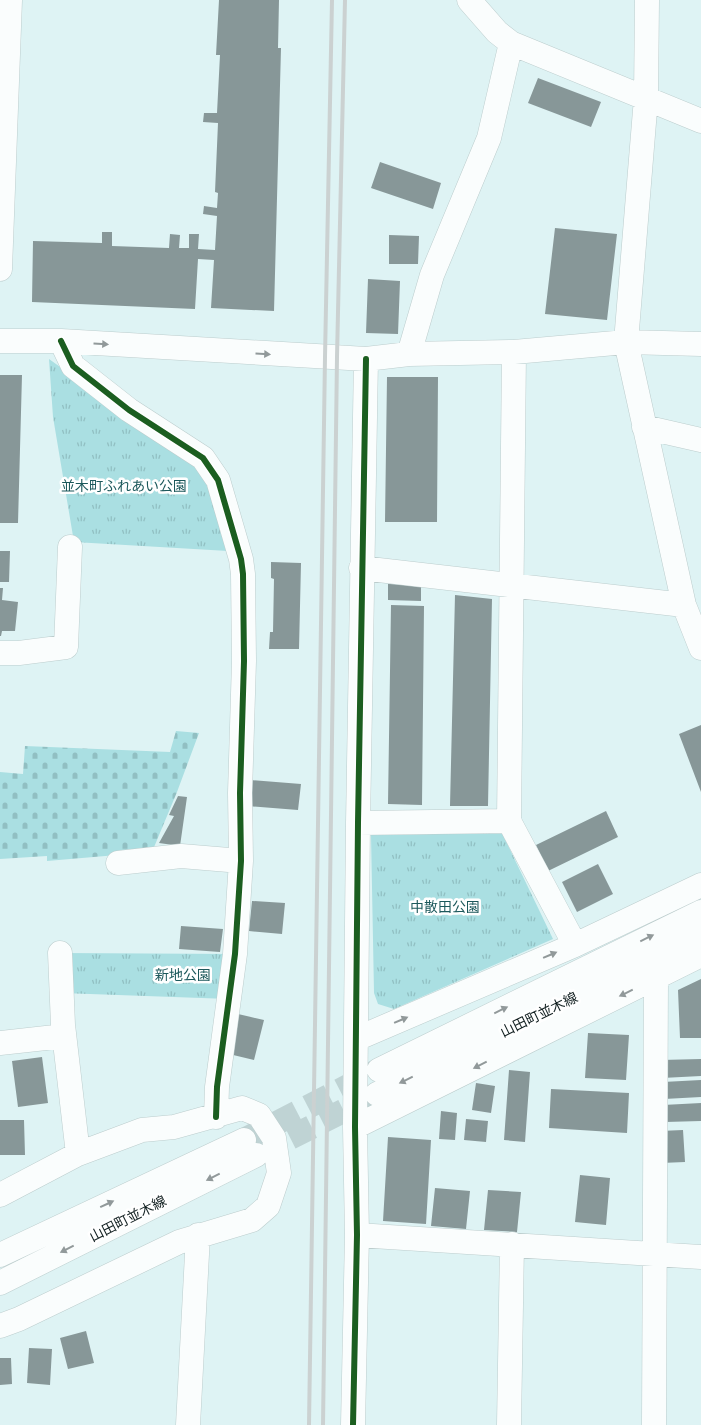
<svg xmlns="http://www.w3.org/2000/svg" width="701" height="1425" font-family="Rubik,'Noto Sans JP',sans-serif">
<defs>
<pattern id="grass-tufts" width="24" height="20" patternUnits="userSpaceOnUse" patternTransform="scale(1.25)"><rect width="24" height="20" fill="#aadfe2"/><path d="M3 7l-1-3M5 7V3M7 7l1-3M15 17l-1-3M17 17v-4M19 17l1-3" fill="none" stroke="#91bfc2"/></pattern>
<pattern id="cemetery-stones" width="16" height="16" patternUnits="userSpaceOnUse" patternTransform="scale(1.25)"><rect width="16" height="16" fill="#aadfe2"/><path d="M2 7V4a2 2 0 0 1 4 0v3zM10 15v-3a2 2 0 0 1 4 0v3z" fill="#91bfc2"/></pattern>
</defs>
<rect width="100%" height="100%" fill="#def3f4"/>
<path fill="url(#grass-tufts)" d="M49,359L197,465L211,489L228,551L74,542L53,417Z
M502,833L553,939L394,1009L378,1004L374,993L371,835Z
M60,953L236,954L229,999L62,993Z"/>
<path fill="url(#cemetery-stones)" d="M176,731L199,733L177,792L152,852L47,861V856L0,859V772L23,774L25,746L170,752Z"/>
<path fill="#879798" d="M219,0H279L278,48H281L274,311L211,308L214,260L198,259L195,309L32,302L33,241L102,243V232H112V246L169,248L170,234L180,235L179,248H189V234H199L198,249L215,250L217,216L203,214L204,206L217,208L218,193L215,192L218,123L203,122L204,113H217L220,55H216Z
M538,78L601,102L591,127L528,103Z
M380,162L441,183L433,209L371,188Z
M555,228L617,234L607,320L545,314Z
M389,235L419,236L418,264H389Z
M368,279L400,281L398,334L366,333Z
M0,375H22L18,523H0Z
M387,377H438L437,522H385Z
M0,551H10L9,582H0Z
M271,562L301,563L299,649H269L270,632H273L274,579L271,578Z
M388,584L421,585V601L388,600Z
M0,588H3L2,600L18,602L15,631H2L1,636H0Z
M455,595L492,599L488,806H450Z
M391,605L424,606L422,805L388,804Z
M701,725V792L679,734Z
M250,780L301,784L298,810L247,806Z
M178,796L187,797L180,846L159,843L174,816L169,815Z
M606,811L618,837L548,871L536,845Z
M598,864L613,894L577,912L562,882Z
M252,901L285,903L282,934L249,931Z
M181,926L223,929L220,952L179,949Z
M701,979V1038H680L678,990Z
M238,1014L264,1020L254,1060L229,1054Z
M588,1033L629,1035L626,1080L585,1078Z
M42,1057L48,1103L18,1107L12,1061Z
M701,1059V1076L662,1078L661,1060Z
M509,1070L530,1072L525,1142L504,1140Z
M701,1080V1097L664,1099L663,1082Z
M476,1083L495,1086L491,1113L472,1110Z
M551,1089L629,1093L627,1133L549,1128Z
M701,1103V1121L665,1122L663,1105Z
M441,1111L457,1113L455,1140L439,1139Z
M466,1119L488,1121L486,1142L464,1140Z
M0,1120H24L25,1155H0Z
M683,1130L685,1162L661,1163L660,1131Z
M388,1137L431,1140L426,1224L383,1221Z
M580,1175L610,1178L606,1225L575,1222Z
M435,1188L470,1191L466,1229L431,1226Z
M488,1190L521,1192L517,1232L484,1230Z
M86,1331L94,1363L68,1369L60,1338Z
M29,1348L52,1349L50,1385L27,1383Z
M0,1358H11L12,1384L0,1385Z"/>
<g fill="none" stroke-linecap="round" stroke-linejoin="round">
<path stroke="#bfd3d4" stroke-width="24" stroke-dasharray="24 12" stroke-linecap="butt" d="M244,1140L379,1070
M258,1154L371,1097"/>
<g stroke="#bccdcd" stroke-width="25">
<path id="minor" d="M469,0L497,32L511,43L701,121
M647,0L646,98L626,342L684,605L701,648
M0,269L10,0
M0,341H61L366,359L409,354L514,352L626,342L701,344
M61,341L73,366L129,410L203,458L218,480L241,559L243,574L244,661L240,793L241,861L235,954L217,1087L216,1117
M514,352L509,821L575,945
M409,354L432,275L489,138L511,43
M644,427L701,440
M361,568L684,605
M0,653H19L66,647L70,547
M358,823L509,821
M118,863L181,856L241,861
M60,953L63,1025L78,1154
M356,1039L575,945L701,885
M0,1043L64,1036
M379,1070L701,912
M377,1094L701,936
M355,1127L701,955
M0,1195L78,1154L142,1130L174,1127L242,1108L259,1115L274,1138L279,1173L268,1206L252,1220L179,1242L19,1319L0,1326
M357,1235L701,1257
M0,1255L244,1140
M0,1283L256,1155
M188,1425L198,1235
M353,1425L357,1235L355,1127L358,823L366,359
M509,1425L512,1244
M654,1425L656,978"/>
</g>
<use href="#minor" stroke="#fafdfd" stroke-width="24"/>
<path stroke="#cbd1d1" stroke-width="4" d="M309,1425L325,357L332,0
M323,1425L337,357L345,0"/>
<g stroke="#fff" stroke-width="9">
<path id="cycleway" d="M61,341L73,366L129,410L203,458L218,480L241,559L243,574L244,661L240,793L241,861L235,954L217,1087L216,1117
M353,1425L357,1235L355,1127L358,823L366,359"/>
</g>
<use href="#cycleway" stroke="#1b5e20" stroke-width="6"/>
</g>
<defs><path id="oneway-solid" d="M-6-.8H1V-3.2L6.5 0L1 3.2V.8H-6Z" transform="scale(1.25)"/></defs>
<g fill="#91999a">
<use href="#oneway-solid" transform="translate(101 344) rotate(3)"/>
<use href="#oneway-solid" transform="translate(263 354) rotate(3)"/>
<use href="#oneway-solid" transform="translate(647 938) rotate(-26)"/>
<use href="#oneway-solid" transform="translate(550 955) rotate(-23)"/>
<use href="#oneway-solid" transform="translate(626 993) rotate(154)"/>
<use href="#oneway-solid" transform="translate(501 1010) rotate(-26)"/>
<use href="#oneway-solid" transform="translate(401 1020) rotate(-23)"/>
<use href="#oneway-solid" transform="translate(480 1065) rotate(153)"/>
<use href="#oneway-solid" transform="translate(406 1080) rotate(154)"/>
<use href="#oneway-solid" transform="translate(213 1177) rotate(153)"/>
<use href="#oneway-solid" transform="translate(107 1204) rotate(-25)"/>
<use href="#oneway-solid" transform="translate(67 1249) rotate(153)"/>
</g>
<g text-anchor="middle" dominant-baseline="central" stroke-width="5" stroke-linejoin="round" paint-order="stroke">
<g font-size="14" fill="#1c585b" stroke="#fff">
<text x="124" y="486">並木町ふれあい公園</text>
<text x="445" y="907">中散田公園</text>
<text x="183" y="975">新地公園</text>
</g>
<g font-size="14" fill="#111f20" stroke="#fff">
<text transform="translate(539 1015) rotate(-26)">山田町並木線</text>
<text transform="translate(128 1219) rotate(-27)">山田町並木線</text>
</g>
</g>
</svg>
